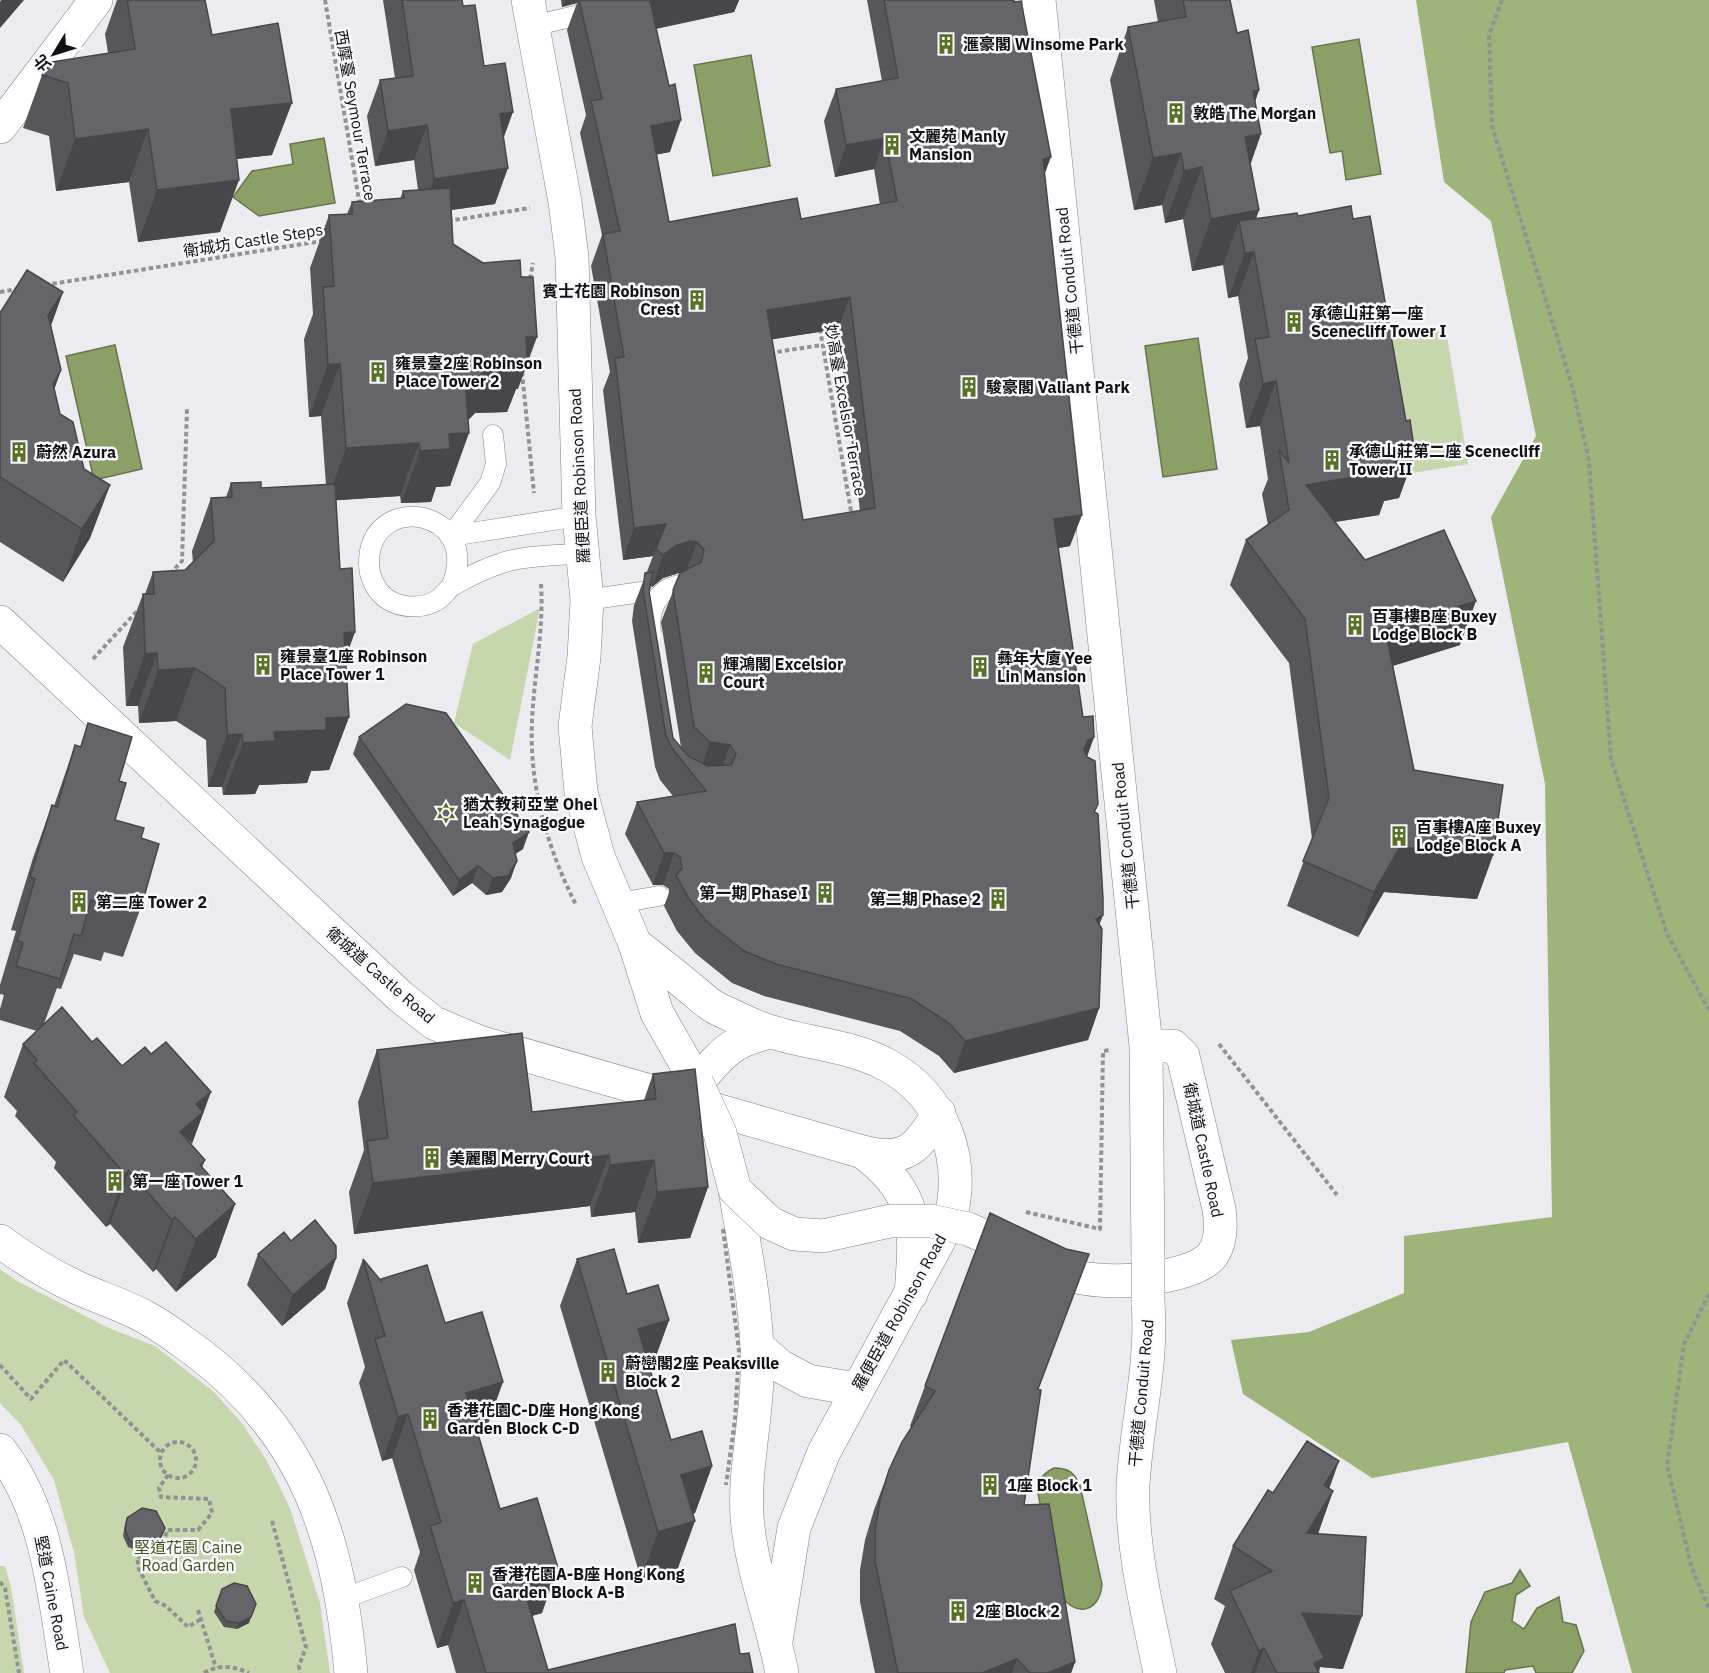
<svg xmlns="http://www.w3.org/2000/svg" width="1709" height="1673" font-family="'IBM Plex Sans','Noto Sans TC',sans-serif">
<rect width="100%" height="100%" fill="#ebebf0"/>
<path fill="#c6d7ad" d="M1446,330L1468,464L1406,474L1384,340Z
M540,608L510,760L454,723L473,644Z
M0,1269L17,1281L111,1329L155,1346L213,1391L241,1422L267,1461L290,1508L320,1603L330,1673H110L84,1617L74,1553L54,1480L21,1425L0,1403Z
M0,1566H5L11,1587L24,1673H0Z"/>
<path fill="#9db47a" d="M1416,0H1709V1673H1632L1568,1442L1372,1478L1243,1394L1231,1340L1309,1332L1404,1293V1236L1552,1217L1545,784L1491,517L1536,436L1491,221L1444,182Z"/>
<path fill="#8aa066" stroke="#66754d" stroke-width="1.5" d="M1359,39L1381,174L1346,180L1342,151L1330,153L1312,47Z
M751,55L770,166L713,176L694,65Z
M324,138L335,203L259,216L233,197L252,171L293,164L290,144Z
M1198,338L1217,469L1163,477L1145,346Z
M115,345L142,469L94,480L66,356Z
M1054,1468C1068,1468 1074,1472 1080,1485L1102,1584C1100,1614 1073,1618 1059,1592L1038,1494C1038,1480 1042,1474 1054,1468Z
M1520,1570L1530,1586L1516,1595L1512,1621L1524,1629L1537,1608L1559,1597L1563,1622L1576,1625L1584,1651L1572,1673H1536L1533,1666L1505,1670L1504,1673H1466L1471,1622L1485,1592L1512,1583Z"/>
<g fill="none" stroke-linecap="round" stroke-linejoin="round">
<g stroke="#808085" stroke-width="21">
<path id="lane" d="M532,26L597,11
M451,536L579,516
M451,536L490,483L496,464L493,435
M451,587C485,508 368,489 369,564C369,577 376,591 387,599C402,609 425,609 439,599C444,595 447,590 452,586C466,578 486,568 502,563C524,555 559,556 583,553
M587,600L641,592
M618,903L659,896
M342,1599L402,1577"/>
</g>
<g stroke="#808085" stroke-width="34">
<path id="secondary" d="M528,0L565,202L572,257L579,516L587,600L584,657L575,726L581,792L598,856L635,944L657,1013L697,1083C723,1052 731,1041 771,1032
M1039,0L1146,1046L1148,1259
M0,127L96,0
M0,622L401,997L434,1023L479,1042L863,1152C920,1196 916,1228 911,1294
M635,944C653,958 671,972 689,987C698,994 707,1004 718,1009C735,1017 754,1027 772,1032C809,1044 853,1046 887,1065C944,1096 966,1159 950,1220L824,1452L794,1528L776,1641
M863,1152C906,1163 918,1148 939,1113
M735,1190C745,1251 759,1314 757,1376C756,1424 744,1470 747,1517C751,1569 772,1621 782,1673
M0,1241C24,1259 50,1275 78,1288C100,1298 123,1305 145,1317C164,1327 180,1340 197,1352C308,1436 339,1540 351,1673
M1037,1263C1057,1272 1077,1279 1099,1280C1126,1283 1197,1277 1213,1254C1222,1241 1221,1223 1219,1209L1183,1056L1173,1046H1146
M1148,1303C1153,1364 1136,1425 1133,1486C1131,1548 1148,1613 1160,1673
M757,1346L780,1366L808,1381L856,1389
M0,1450C49,1513 54,1597 67,1673"/>
</g>
<path stroke="#929296" stroke-width="4" stroke-dasharray="4.5 3" stroke-linecap="butt" d="M325,0L360,206
M1502,0L1489,35L1492,126L1573,389L1589,461L1611,759L1667,934L1709,1010
M448,221L530,208
M530,279L533,263
M45,285L322,241
M0,292L17,289
M820,329L852,517
M770,353L822,345
M522,372L534,493
M170,574L182,561L187,408
M541,584C544,629 534,676 532,721C529,786 547,847 576,905
M93,659L139,609
M1219,1044L1337,1195
M1026,1212L1100,1229L1103,1051L1111,1050
M1709,1294L1684,1344L1667,1465L1691,1565L1709,1609
M0,1365L31,1399L64,1360L161,1453
M160 1460a18 18 0 1 1 36 0a18 18 0 1 1-36 0Z
M168,1475L159,1488L161,1497L209,1499L212,1513L198,1530H167C163,1549 156,1554 137,1557L139,1569L155,1601L166,1606L188,1627L201,1619
M272,1521L306,1647L299,1666L300,1673
M0,1582L5,1588L19,1673
M198,1610L216,1668
M204,1673C219,1664 234,1666 249,1673"/>
<use href="#lane" stroke="#fff" stroke-width="20"/>
<use href="#secondary" stroke="#fff" stroke-width="33"/>
<g stroke="#808085" stroke-width="21" stroke-linecap="butt">
<path id="lane-bridge" d="M651,634C648,612 656,588 681,585"/>
</g>
<g stroke="#808085" stroke-width="34" stroke-linecap="butt">
<path id="secondary-bridge" d="M697,1083L720,1133L735,1190L770,1223L794,1234L823,1236L890,1221H931L968,1229L1015,1250
M1148,1303V1259"/>
</g>
<path stroke="#929296" stroke-width="4" stroke-dasharray="4.5 3" stroke-linecap="butt" d="M723,1229L739,1350L735,1419L726,1485"/>
<use href="#lane-bridge" stroke="#fff" stroke-width="20"/>
<use href="#secondary-bridge" stroke="#fff" stroke-width="33"/>
</g>
<path fill="#57575a" fill-rule="evenodd" d="M117,0H205L212,35L272,155L236,159L220,232L138,242L129,182L56,191L49,136L23,128L42,75L108,53L105,34Z
M383,0H462L463,6L484,66L504,137L495,204L451,210L453,244L518,389H516L507,412L475,413L468,420L450,486L436,487L431,502L401,503L400,496L336,500L349,717L329,770L311,771L307,783L259,785L255,794L223,795L222,787H208L206,740L176,721L139,723L138,706H126L123,647L143,594H145L153,572L185,570L193,563L192,551L211,498L226,497L231,483L261,488L326,485L321,416L309,417L304,339L313,314L310,268L329,215L347,214L352,202L400,199L403,191L418,190L414,160L375,166L367,116L380,80L395,78Z
M561,0H739L734,12L656,29L670,152L657,154L669,222L801,219L880,205L874,169L835,177L824,121L836,89L882,81L867,0H1014L1044,174L1070,546L1058,548L1083,717L1094,737L1087,757L1098,804L1095,812L1103,915L1099,924V1008L1088,1040L954,1073L939,1056L900,1031L764,996L732,983L695,953L677,931L664,906L669,893V889L663,885H653L625,834L637,802L673,796L660,780L655,767L632,621L634,605L653,556L623,560L603,390L610,372L591,266L602,235L580,133L586,115L567,30L577,3L562,7ZM838,329L860,511L803,520L772,339ZM679,573H680L661,622L681,747L673,738L649,591L650,586L652,587L663,578Z
M1154,0H1230L1237,33L1259,90L1255,102L1250,165L1259,210L1256,219L1298,216L1353,219L1415,454L1399,498L1384,501L1379,515L1335,522L1365,560L1460,645L1393,666L1414,770L1493,855L1477,899L1384,892L1358,937L1287,906L1312,839L1289,663L1230,585L1246,540L1268,525L1262,494L1268,479L1260,426L1246,428L1239,384L1248,358L1238,296L1228,298L1223,265L1192,271L1183,219L1165,223L1162,205L1134,210L1110,80L1128,27L1158,22Z
M63,292L51,325L61,370L54,390L60,414L84,469L110,485L90,538L63,582L0,542V313Z
M88,723L119,781L115,820L141,838L142,904L123,957L104,952L101,961L74,954L61,989L57,988L44,1024L92,1042L191,1144L205,1160L202,1168L235,1204L216,1257L176,1292L156,1269L153,1272L110,1224L106,1227L54,1168L56,1162L15,1116L17,1111L4,1097L23,1044L37,1031L0,1020V1009L4,995L0,994V985L16,931L11,930L33,858L52,805L54,806L75,745L80,747Z
M359,737L523,849L515,854L511,878L502,892L486,895L472,883L453,896L353,754Z
M377,1050L532,1112L644,1100L653,1074L708,1187L690,1238L638,1243L635,1212L591,1217L590,1206L354,1234L349,1192L364,1150L358,1102Z
M291,1241L336,1258L325,1289L282,1326L247,1285L258,1254Z
M363,1259L380,1280L445,1323L487,1427L476,1430L500,1509L542,1613L532,1616L548,1670L740,1654L753,1673H456L448,1645L437,1648L414,1570L420,1552L392,1458L382,1461L359,1383L365,1367L347,1303Z
M577,1259L627,1294L669,1320L652,1367L649,1368L671,1440L712,1466L695,1513L693,1514L678,1568L641,1579L560,1306Z
M925,1386L1039,1389L1024,1505L1075,1662L1071,1673H875L860,1602V1570L865,1540L874,1510L889,1470L911,1427L910,1426Z
M1329,1488L1333,1491L1318,1534L1343,1669L1320,1667L1319,1673H1225L1211,1644L1225,1606L1214,1599L1233,1546L1273,1493Z
M127,1518L157,1547L145,1553L128,1547L123,1536L125,1524Z
M222,1589L249,1623L237,1629L224,1627L214,1612Z"/>
<path fill="#47474a" d="M1,0H24L0,28V2Z
M565,0H578L577,3L562,7Z
M653,0H739L734,12L639,32L650,1Z
M1259,90L1240,142L1253,91Z
M292,103L272,155L212,162L231,109Z
M513,112L500,148V114Z
M681,120L670,152L640,158L651,126Z
M427,125L414,160L375,166L388,131Z
M148,129L129,182L56,191L75,139Z
M1261,134L1243,186L1245,137Z
M885,138L874,169L835,177L846,145Z
M1181,153L1162,205L1134,210L1153,158Z
M1051,157L1039,189L1043,159Z
M1202,167L1183,219L1165,223L1184,171Z
M508,168L495,204L421,214L434,179Z
M239,180L220,232L138,242L157,190Z
M1259,210L1244,251L1239,221L1223,265L1192,271L1211,219Z
M1254,252L1238,296L1228,298L1245,253Z
M63,292L44,345L48,315Z
M850,297L838,329L756,342L767,310Z
M526,337H537L518,389H516L507,412L475,413L455,434L469,433L450,486L436,487L431,502L401,503L420,451L466,390L495,360Z
M328,364H340L321,416L309,417Z
M61,370L42,423L53,384Z
M1276,381L1260,426L1246,428L1263,384Z
M419,443L400,496L327,501L346,448Z
M1415,454L1399,498L1384,501L1379,515L1290,529L1306,485L1393,457Z
M110,485L90,538L63,582L82,529Z
M1082,515L1070,546L1042,551L1054,519Z
M666,524L653,556L623,560L634,528Z
M690,541L697,542L685,574L679,573L663,578L652,587L663,555L675,546Z
M1476,601L1460,645L1369,673L1385,629Z
M355,632L336,685L344,633Z
M157,653L138,706H126L145,654Z
M195,668L176,721L139,723L158,670Z
M349,717L329,770L311,771L307,783L259,785L255,794L223,795L243,743L274,732L326,718Z
M242,734L222,787H208L227,735Z
M1094,737L1082,769L1076,772L1088,740Z
M710,742L730,745L719,777L699,774Z
M529,832L523,849L506,860L513,843Z
M1400,847L1493,855L1477,899L1384,892L1358,937L1374,892Z
M664,853H674L663,885H653Z
M517,861L511,878L502,892L486,895L493,878Z
M478,866L472,883L453,896L459,880Z
M1103,915L1091,947L1096,919Z
M1099,1008L1088,1040L954,1073L965,1041Z
M211,1092L192,1144L180,1132L196,1104Z
M609,1155L590,1206L354,1234L373,1183Z
M654,1160L635,1212L591,1217L610,1165Z
M129,1171L110,1224L106,1227L125,1174Z
M708,1187L690,1238L638,1243L657,1192Z
M235,1204L216,1257L176,1292L196,1239Z
M175,1217L156,1269L153,1272L172,1220Z
M336,1258L325,1289L282,1326L293,1295Z
M669,1320L652,1367L621,1377L638,1329Z
M503,1382L487,1427L449,1438L466,1393Z
M408,1414L392,1458L382,1461L398,1417Z
M1339,1461L1322,1509L1333,1491L1314,1544L1287,1586L1324,1485Z
M712,1466L695,1513L664,1523L681,1475Z
M695,1521L678,1568L641,1579L658,1532Z
M165,1528L157,1547L145,1553L147,1547Z
M558,1568L542,1613L504,1624L521,1579Z
M464,1600L448,1645L437,1648L453,1603Z
M256,1604L249,1623L237,1629L239,1623Z
M1302,1613L1362,1616L1343,1669L1320,1667L1318,1673H1310Z
M1264,1648L1255,1673H1251L1259,1651Z
M1017,1659L1012,1673H982Z
M1075,1662L1071,1673H1047Z"/>
<path fill="#656569" stroke="#47474a" stroke-width="1.5" fill-rule="evenodd" d="M127,0H205L212,35L278,23L292,103L231,109L239,180L157,190L148,129L75,139L68,83L42,75L52,62L135,49Z
M402,0H462L463,6L475,5L484,66L505,63L513,112L500,114L508,168L434,179L427,125L388,131L380,80L413,76Z
M579,0H653L650,1L669,86L675,84L681,120L651,126L669,222L797,198L801,219L897,201L885,138L846,145L836,89L898,78L884,0H1014V2L1021,1L1051,157L1043,159L1082,515L1054,519L1083,717L1093,716L1094,737L1088,740L1084,750L1087,757L1095,761L1098,804L1094,812L1098,814L1103,898V915L1096,919L1102,929L1099,1008L965,1041L950,1024L912,999L776,964L744,951L706,921L689,899L676,875L682,868L680,857L674,853H664L637,802L706,791L672,748L666,736L643,590L645,573L653,572L649,591L673,738L688,756L708,766L731,765L736,754L730,745L710,742L694,727L673,590L680,573L701,562L704,550L697,542L690,541L675,546L663,555L656,549L666,524L634,528L615,358L624,357L603,234L620,231L591,101L602,99ZM850,297L875,508L803,520L767,310Z
M1183,0H1230L1237,33L1248,30L1259,90L1253,91L1261,134L1245,137L1259,210L1211,219L1202,167L1184,171L1181,153L1153,158L1128,27L1186,17Z
M450,188L453,244L483,263L520,260L521,277H533L537,337H526L527,359L495,360L466,390L469,433L449,434L450,449L420,451L419,443L346,448L340,364H328L323,287L334,286L329,215L352,214V202L404,198L403,191Z
M1351,206L1353,219L1370,216L1406,421L1410,420L1415,454L1393,457L1395,470L1306,485L1365,560L1444,530L1476,601L1385,629L1414,770L1503,785L1493,855L1400,847L1374,892L1303,861L1329,798L1305,619L1246,540L1289,510L1279,450L1289,463L1276,381L1263,384L1255,339L1269,337L1254,252L1245,253L1239,221L1297,213L1298,216Z
M27,270L63,292L48,315L61,370L53,384L60,414L73,422L84,469L110,485L82,529L0,477V313Z
M261,482V488L335,484L340,569L352,568L355,632L344,633L349,717L326,718V730L274,732L275,741L243,743L242,734L227,735L225,688L195,668L158,670L157,653L145,654L143,594H154L153,572L185,570L214,541L211,498L232,497L231,483Z
M406,704L446,713L529,832L513,843L517,861L508,876L493,878L478,866L459,880L359,737Z
M88,723L132,737L119,781L126,783L115,820L144,828L141,838L159,844L142,904L123,899L120,909L91,900L81,936L74,934L60,979L16,966L23,943L17,941L35,879L30,877L52,805L57,807L75,745L81,747Z
M62,1007L92,1042L97,1038L122,1066L145,1047L151,1054L166,1042L211,1092L196,1104L203,1112L180,1132L205,1160L200,1165L235,1204L196,1239L175,1217L172,1220L129,1171L125,1174L73,1115L77,1112L34,1063L37,1060L23,1044Z
M522,1033L532,1112L656,1099L653,1074L695,1069L708,1187L657,1192L654,1160L610,1165L609,1155L373,1183L367,1141L388,1138L377,1050Z
M990,1213L1066,1249L1089,1254L1038,1389L1041,1390L1024,1505L1049,1504L1075,1662L1047,1673H1030L1017,1659L982,1673H898L875,1561V1530L880,1500L889,1470L902,1442L935,1391L925,1386Z
M315,1220L336,1246V1258L293,1295L258,1254L284,1232L291,1241Z
M614,1249L627,1294L658,1285L669,1320L638,1329L671,1440L702,1431L712,1466L681,1475L695,1521L658,1532L577,1259Z
M363,1259L381,1281V1279L427,1265L445,1323L482,1312L503,1382L466,1393L500,1509L537,1498L558,1568L521,1579L548,1670L735,1624L740,1654L749,1653L753,1673H486L464,1600L453,1603L430,1526L441,1522L408,1414L398,1417L375,1339L385,1336Z
M1307,1441L1339,1461L1324,1485L1333,1491L1307,1533L1366,1537L1362,1616L1302,1613L1324,1658L1314,1663L1319,1673H1277L1264,1648L1259,1651L1230,1591L1272,1571L1233,1546L1268,1490L1273,1493Z
M142,1508L156,1511L165,1528L159,1541L147,1547L130,1541L125,1530L127,1518Z
M234,1583L247,1586L256,1604L251,1617L239,1623L226,1621L216,1606L222,1589Z"/>
<defs>
<g id="building-bare" transform="scale(1.62)"><path d="M-4-6H4V6H1V3H-1V6H-4ZM-2.5-4.3h1.7v1.8h-1.7ZM.8-4.3h1.7v1.8H.8ZM-2.5-1h1.7V.8h-1.7ZM.8-1h1.7V.8H.8Z" fill="#587225" stroke="#f8f8fd" stroke-width="2.5" paint-order="stroke"/></g>
<g id="synagogue-bare" transform="scale(1.62)"><path d="M0-6.5L5.6 3.2H-5.6ZM0 6.5L5.6-3.2H-5.6Z" fill="#587225" stroke="#f8f8fd" stroke-width="2.5" paint-order="stroke"/></g>
</defs>
<g fill-rule="evenodd">
<use href="#building-bare" x="946" y="44"/>
<use href="#building-bare" x="1176" y="113"/>
<use href="#building-bare" x="892" y="145"/>
<use href="#building-bare" x="697" y="300"/>
<use href="#building-bare" x="1294" y="322"/>
<use href="#building-bare" x="378" y="372"/>
<use href="#building-bare" x="969" y="387"/>
<use href="#building-bare" x="19" y="452"/>
<use href="#building-bare" x="1332" y="460"/>
<use href="#building-bare" x="1355" y="625"/>
<use href="#building-bare" x="263" y="665"/>
<use href="#building-bare" x="980" y="667"/>
<use href="#building-bare" x="706" y="673"/>
<use href="#synagogue-bare" x="446" y="813"/>
<use href="#building-bare" x="1399" y="836"/>
<use href="#building-bare" x="825" y="893"/>
<use href="#building-bare" x="998" y="899"/>
<use href="#building-bare" x="79" y="902"/>
<use href="#building-bare" x="432" y="1158"/>
<use href="#building-bare" x="115" y="1181"/>
<use href="#building-bare" x="608" y="1372"/>
<use href="#building-bare" x="430" y="1419"/>
<use href="#building-bare" x="990" y="1485"/>
<use href="#building-bare" x="475" y="1583"/>
<use href="#building-bare" x="958" y="1611"/>
</g>
<g text-anchor="middle" dominant-baseline="central" stroke-width="5" stroke-linejoin="round" paint-order="stroke">
<g font-size="16" font-weight="bold" fill="#121214" stroke="#f8f8fd" text-anchor="start">
<text x="963" y="44">滙豪閣 Winsome Park</text>
<text x="1193" y="113">敦皓 The Morgan</text>
<text x="909" y="136">文麗苑 Manly<tspan x="909" dy="18">Mansion</tspan></text>
<text x="680" y="291" text-anchor="end">賓士花園 Robinson<tspan x="680" dy="18">Crest</tspan></text>
<text x="1311" y="313">承德山莊第一座<tspan x="1311" dy="18">Scenecliff Tower I</tspan></text>
<text x="395" y="363">雍景臺2座 Robinson<tspan x="395" dy="18">Place Tower 2</tspan></text>
<text x="986" y="387">駿豪閣 Valiant Park</text>
<text x="1349" y="451">承德山莊第二座 Scenecliff<tspan x="1349" dy="18">Tower II</tspan></text>
<text x="36" y="452">蔚然 Azura</text>
<text x="1372" y="616">百事樓B座 Buxey<tspan x="1372" dy="18">Lodge Block B</tspan></text>
<text x="280" y="656">雍景臺1座 Robinson<tspan x="280" dy="18">Place Tower 1</tspan></text>
<text x="997" y="658">彝年大廈 Yee<tspan x="997" dy="18">Lin Mansion</tspan></text>
<text x="723" y="664">輝鴻閣 Excelsior<tspan x="723" dy="18">Court</tspan></text>
<text x="463" y="804">猶太教莉亞堂 Ohel<tspan x="463" dy="18">Leah Synagogue</tspan></text>
<text x="1416" y="827">百事樓A座 Buxey<tspan x="1416" dy="18">Lodge Block A</tspan></text>
<text x="808" y="893" text-anchor="end">第一期 Phase I</text>
<text x="981" y="899" text-anchor="end">第二期 Phase 2</text>
<text x="96" y="902">第二座 Tower 2</text>
<text x="449" y="1158">美麗閣 Merry Court</text>
<text x="132" y="1181">第一座 Tower 1</text>
<text x="625" y="1363">蔚巒閣2座 Peaksville<tspan x="625" dy="18">Block 2</tspan></text>
<text x="447" y="1410">香港花園C-D座 Hong Kong<tspan x="447" dy="18">Garden Block C-D</tspan></text>
<text x="1007" y="1485">1座 Block 1</text>
<text x="492" y="1574">香港花園A-B座 Hong Kong<tspan x="492" dy="18">Garden Block A-B</tspan></text>
<text x="975" y="1611">2座 Block 2</text>
</g>
<g font-size="16" fill="#121214" stroke="#f8f8fd">
<text transform="translate(356 115) rotate(80)">西摩臺 Seymour Terrace</text>
<text transform="translate(253 240) rotate(-9)">衛城坊 Castle Steps</text>
<text transform="translate(1069 281) rotate(-96)">干德道 Conduit Road</text>
<text transform="translate(846 410) rotate(80)">妙高臺 Excelsior Terrace</text>
<text transform="translate(579 476) rotate(-93)">羅便臣道 Robinson Road</text>
<text transform="translate(1125 836) rotate(-96)">干德道 Conduit Road</text>
<text transform="translate(381 975) rotate(41)">衛城道 Castle Road</text>
<text transform="translate(1204 1150) rotate(78)">衛城道 Castle Road</text>
<text transform="translate(899 1312) rotate(-61)">羅便臣道 Robinson Road</text>
<text transform="translate(1141 1393) rotate(-85)">干德道 Conduit Road</text>
<text transform="translate(52 1593) rotate(79)">堅道 Caine Road</text>
</g>
<g font-size="16" fill="#425718" stroke="#f8f8fd">
<text x="188" y="1547">堅道花園 Caine<tspan x="188" dy="18">Road Garden</tspan></text>
</g>
</g>
<g transform="translate(54 54) rotate(232)" stroke="#f8f8fd" stroke-width="4.5" paint-order="stroke">
<path d="M0-4.5L10 22L0 15L-10 22Z" fill="#121214"/>
<text y="-9" font-size="16" font-weight="bold" text-anchor="middle" fill="#121214">北</text>
</g>
</svg>
